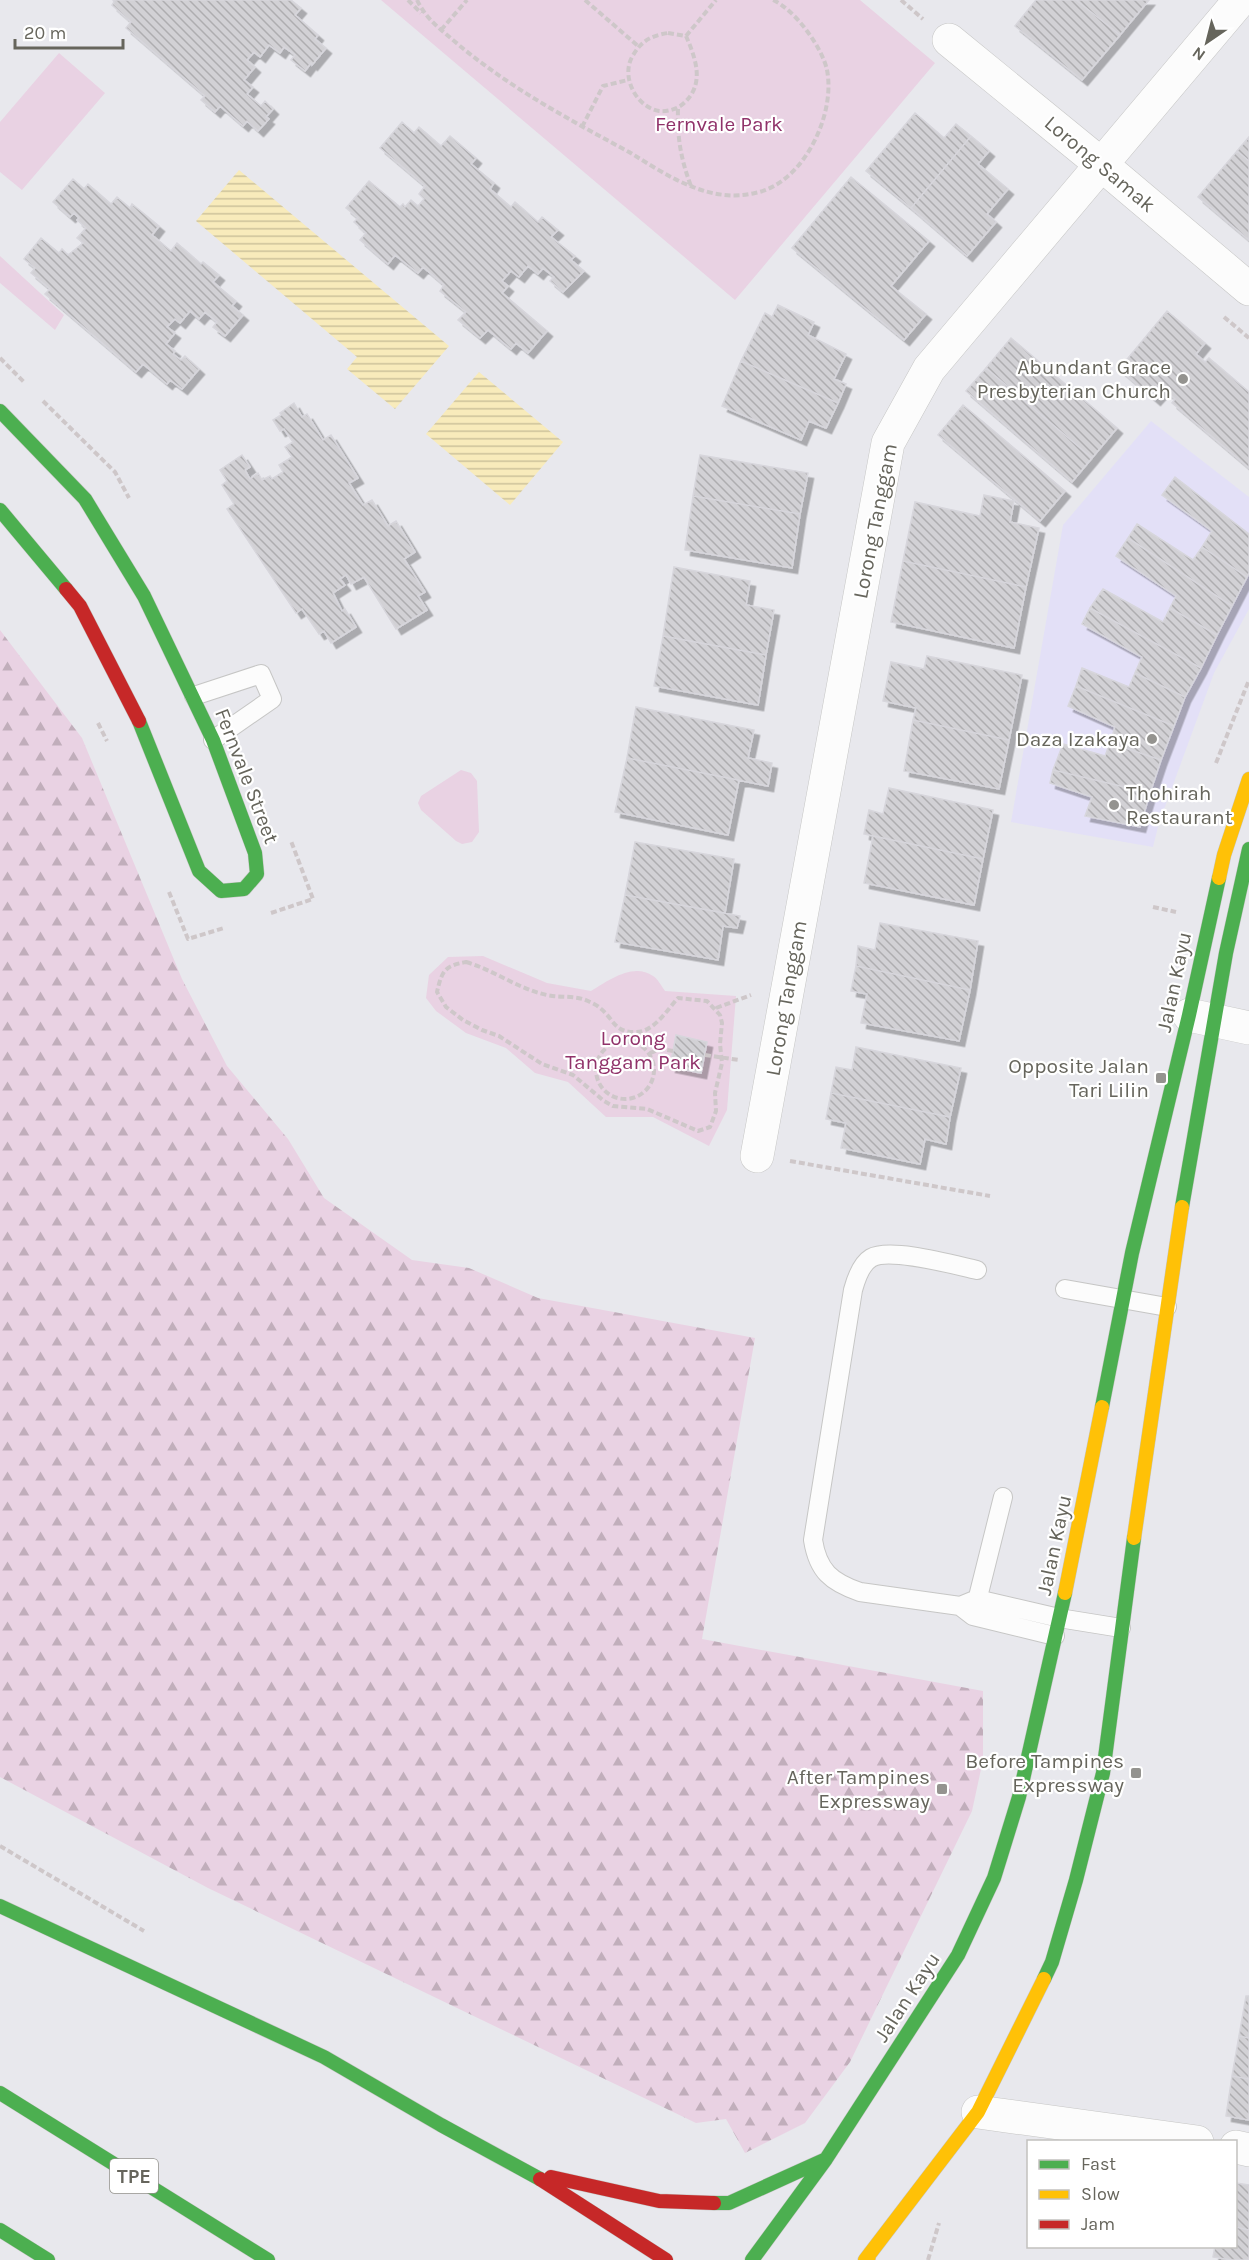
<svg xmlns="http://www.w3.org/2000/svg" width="1249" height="2260" font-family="Karla,sans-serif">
<defs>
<pattern id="forest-firs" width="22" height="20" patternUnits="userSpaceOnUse" patternTransform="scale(1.5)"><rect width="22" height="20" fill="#e9d2e3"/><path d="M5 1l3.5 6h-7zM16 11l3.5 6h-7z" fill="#c1aebb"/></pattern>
<pattern id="water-rules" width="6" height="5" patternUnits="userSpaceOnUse" patternTransform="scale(1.5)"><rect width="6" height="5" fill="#f8ebbb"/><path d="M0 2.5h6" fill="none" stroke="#cdc29b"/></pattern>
<pattern id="building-back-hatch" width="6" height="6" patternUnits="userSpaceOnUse" patternTransform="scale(1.5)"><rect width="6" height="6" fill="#d2d1d5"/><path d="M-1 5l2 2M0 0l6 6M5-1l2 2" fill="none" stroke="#aeadb0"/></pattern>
<filter id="shadow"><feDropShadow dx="5.5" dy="5.5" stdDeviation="0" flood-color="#0004"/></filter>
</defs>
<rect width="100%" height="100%" fill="#e8e8ed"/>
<path fill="#e3e0f7" d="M1151,421L1249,497V609L1214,673L1159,823L1153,847L1011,822L1063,525Z"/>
<path fill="#e9d2e3" d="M381,0H860L935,63L735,300Z
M59,53L105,93L22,190L0,172V122Z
M0,256L64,315L55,330L0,283Z
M461,770L471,773L477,781L479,832L472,842L462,844L456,841L421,810L418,803L421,796Z
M483,956L547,983L591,991C608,981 633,962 653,976C658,979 662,987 665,991L736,996L727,1110L709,1146L653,1117H606L568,1082L535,1073L506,1048L466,1033L436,1011L426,998L429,975L448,957Z"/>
<path fill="url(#forest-firs)" d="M0,630L82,738L182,979L227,1066L288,1139L324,1198L412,1260L469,1268L538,1298L755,1338L702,1639L983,1691V1760L972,1811L850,2062L805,2123L745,2153L726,2119L696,2123L208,1888L0,1777Z"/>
<path fill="url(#water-rules)" d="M239,170L449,346L395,409L347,369L357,357L196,221Z
M479,372L563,442L510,505L426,434Z"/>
<path fill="url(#building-back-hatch)" stroke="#d7d6dc" stroke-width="1.5" filter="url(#shadow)" d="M113,0H291L301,8L295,15L318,35L315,39L326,48L312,65L311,63L305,71L291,60L295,55L284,47L280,53L269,45L260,57L254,52L247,60L255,67L244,80L253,87L247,94L261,106L265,101L273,109L266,117L269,119L258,131L247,121L243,126L220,106L215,112L201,100L205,96L126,28L131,22L112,5L114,2Z
M1036,0H1076L1120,35L1082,80L1015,26Z
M1076,0H1149L1120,35Z
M915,113L944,138L956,124L971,136L911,208L866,171Z
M402,122L414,133L419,127L441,146L450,136L476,158L471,164L494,183L490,189L511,207L515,202L538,222L542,217L558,230L551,237L575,256L571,260L584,271L563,292L550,281L554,277L543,268L538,274L528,266L519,277L511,271L502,281L508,286L502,293L547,331L528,353L516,343L511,349L488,330L480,338L458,320L466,312L440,291L444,285L423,267L418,273L395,255L388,264L360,240L366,233L354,222L358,218L346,208L369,181L400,207L403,204L405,207L411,200L418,206L424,199L419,194L425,186L380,148Z
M971,136L989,151L978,164L1008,189L987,214L996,222L967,256L911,208Z
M1249,137V161L1237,151Z
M1237,151L1249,161V240L1198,197Z
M851,177L929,241L891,286L926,314L904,340L792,248Z
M73,179L84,189L88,184L111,204L117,197L130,208L132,204L159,226L152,235L171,251L177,243L201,264L203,262L219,275L213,282L236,301L232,306L243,315L225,336L213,327L217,322L205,312L199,319L190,311L180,323L175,319L167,327L175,333L166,344L175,351L173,354L181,360L185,356L199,369L182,389L170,380L167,384L143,364L136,372L45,294L50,289L31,273L35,268L24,259L41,238L59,253L62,249L68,255L83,243L77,238L86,228L77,220L79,218L74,213L70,217L53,202Z
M778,305L814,322L808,335L846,354L834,379L846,384L838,403L741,361L765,313L772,317Z
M1167,311L1205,343L1196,354L1205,362L1209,358L1249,392V468L1172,403L1175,399L1164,390L1155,400L1119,369Z
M1011,338L1117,428L1092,458L986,368Z
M741,361L838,403L826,428L809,421L801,440L722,406Z
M986,368L1092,458L1072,482L966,391Z
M294,403L302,417L307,414L323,440L331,435L358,478L349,483L363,505L372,500L388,526L396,521L415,552L404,559L425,592L418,596L427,610L396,629L364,577L351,584L346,575L340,579L345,585L333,593L342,611L345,609L356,627L331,643L324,631L319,634L302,609L296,613L227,509L234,504L222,485L227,481L220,470L242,455L250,467L245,470L250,479L258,473L262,480L270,476L272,479L283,472L279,465L292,457L285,447L293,442L284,429L280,431L273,420L281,415L280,413Z
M963,405L1065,491L1040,521L938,435Z
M700,455L808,473L800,514L693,496Z
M1175,477L1249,534V573L1247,577L1202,547L1212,531L1162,495Z
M984,495L1014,501L1010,522L1039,528L1026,587L903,561L915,502L980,516Z
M693,496L800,514L792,568L685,550Z
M1137,524L1193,560L1202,547L1247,577L1232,606L1128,538Z
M1128,538L1232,606L1217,635L1170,608L1176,596L1116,556Z
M903,561L1026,587L1014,648L891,622Z
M674,567L750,581L746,605L774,610L766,655L663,636Z
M1103,589L1163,622L1170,608L1217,635L1201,668L1090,608Z
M1090,608L1201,668L1185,697L1135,673L1142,657L1082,624Z
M663,636L766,655L758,705L654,686Z
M927,656L1022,675L1009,740L913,720L916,708L883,701L891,662L924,669Z
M1082,668L1129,687L1135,673L1185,697L1174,726L1076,686Z
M1076,686L1174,726L1161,760L1110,743L1115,727L1068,706Z
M636,707L754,730L748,758L772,763L768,786L627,758Z
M913,720L1009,740L999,789L904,771Z
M1110,743L1161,760L1150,793L1053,770L1063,744L1105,756Z
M627,758L739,780L728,835L615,812Z
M1053,770L1150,793L1140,827L1085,816L1092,797L1050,783Z
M889,788L993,810L983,859L864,834L869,810L883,814Z
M873,836L983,859L974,905L864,883Z
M635,842L734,859L725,913L625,895Z
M625,895L740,916L737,928L723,926L718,960L615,942Z
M880,923L978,941L970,990L856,966L858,946L875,950Z
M856,966L970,990L959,1041L861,1023L867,994L851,991Z
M676,1035L707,1042L701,1073L670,1067Z
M856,1047L961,1068L950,1117L831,1093L836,1067L852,1070Z
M831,1093L950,1117L946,1144L925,1139L920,1164L841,1148L846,1123L826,1119Z
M1246,1996H1249V2038L1239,2036Z
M1239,2036L1249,2038V2079L1232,2076Z
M1232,2076L1249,2079V2120L1226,2116Z
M1236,2183L1249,2185V2230L1236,2227Z
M1236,2227L1249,2230V2260H1231L1213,2257L1215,2246H1236Z"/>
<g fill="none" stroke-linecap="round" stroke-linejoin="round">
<g stroke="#c6c6c5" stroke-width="20">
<path id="lane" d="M194,696L261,674L272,699L213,740
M977,1270C954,1265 890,1247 871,1258C861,1264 856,1279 853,1290L813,1540C818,1571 831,1582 860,1592L960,1606L973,1616L1055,1636
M1065,1289L1167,1307
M960,1606L977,1599L1059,1618L1121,1628
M975,1609L1003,1497"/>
</g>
<g stroke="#c6c6c5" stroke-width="34">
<path id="street" d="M949,40L1102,165L1249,289
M1189,1015L1249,1028
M757,1156L888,443L929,369L1240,0
M978,2112L1197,2142
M1236,2147L1249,2150"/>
</g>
<g stroke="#c6c6c4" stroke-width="15">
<path id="fast" d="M0,411L85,499L144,596L213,740L255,853L257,874L244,889L221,891L199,871L139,721
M0,510L66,589
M1182,1207L1226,953L1249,849
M1102,1407L1132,1253L1189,1015L1219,878
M0,1906L324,2057L441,2125L540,2179
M1044,1979L1052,1962L1076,1880L1103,1773L1134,1538
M0,2093L268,2260
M714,2203H729L826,2159
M0,2230L48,2260
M752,2260L826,2159L958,1955L994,1878L1019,1797L1065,1593"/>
</g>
<g stroke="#c6c6c4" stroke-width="15">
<path id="slow" d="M1219,878L1224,855L1249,779
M1134,1538L1182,1207
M1065,1593L1102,1407
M865,2260L978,2112L1044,1979
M868,2260L869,2255"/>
</g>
<g stroke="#c6c6c4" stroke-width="15">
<path id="jam" d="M66,589L80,606L139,721
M551,2177L659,2201L714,2203
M540,2179L666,2260"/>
</g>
<path stroke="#cec7c9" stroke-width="4" stroke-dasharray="6 3" stroke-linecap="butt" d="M408,0L421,13
M417,0C427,21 443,31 460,46C512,89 570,120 629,152C649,164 671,179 693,187C713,195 734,198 755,193C803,184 836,115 827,70C822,47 795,10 773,0
M585,0L638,46
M901,0L923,19
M441,30L467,0
M668,33L686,36C696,59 705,84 684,103C678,109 667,112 659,111C636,107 621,77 632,57C641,41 650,36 668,33Z
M686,36L716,0
M678,109C677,137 681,160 691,186
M582,127L603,86L628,80
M1224,317L1249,338
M0,358L25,383
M43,401L115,472L129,498
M98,723L107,741
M1216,763L1249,680
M169,892L188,939L224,928
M1153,907L1176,912
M271,913L313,899L291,841
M466,962C494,970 518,989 547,995C561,998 575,995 588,1001C592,1003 597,1005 600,1008C614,1019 614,1033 636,1032C654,1032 667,1010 678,998L707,1001L720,1015L722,1023L720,1044L722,1063L715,1093L716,1111L710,1127L698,1131L647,1109L613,1106L604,1101L573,1075L542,1064L499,1036L482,1030L463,1020L446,1007L437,992C442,971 444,966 466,962Z
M716,1008L751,995
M596 1070a29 29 0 1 1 58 0a29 29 0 1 1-58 0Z
M650,1053L661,1049L673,1051
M705,1055L739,1060
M790,1161L990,1196
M0,1846L144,1931
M928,2260L939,2223"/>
<use href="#lane" stroke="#fcfcfc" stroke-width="18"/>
<use href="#street" stroke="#fcfcfc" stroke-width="33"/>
<use href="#fast" stroke="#4caf50" stroke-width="14"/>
<use href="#slow" stroke="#ffc107" stroke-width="14"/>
<use href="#jam" stroke="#c62828" stroke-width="14"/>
</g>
<g fill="#94938f" stroke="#fff" stroke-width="2">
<circle cx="1183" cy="379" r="6"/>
<circle cx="1152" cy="739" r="6"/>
<circle cx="1114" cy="805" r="6"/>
<rect x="1155" y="1072" width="12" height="12" rx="3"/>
<rect x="1130" y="1767" width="12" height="12" rx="3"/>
<rect x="936" y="1783" width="12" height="12" rx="3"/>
</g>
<g text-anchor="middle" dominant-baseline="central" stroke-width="4.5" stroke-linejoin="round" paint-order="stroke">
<rect fill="#fff" stroke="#94938d" stroke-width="1.5" x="110" y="2159" width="48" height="34" rx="4.5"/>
<g font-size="20" font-weight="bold" fill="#66655c">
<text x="134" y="2176">TPE</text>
</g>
<g font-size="21" fill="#90326a" stroke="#fff">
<text x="719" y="124">Fernvale Park</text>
<text x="633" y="1038">Lorong<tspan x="633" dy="24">Tanggam Park</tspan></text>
</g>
<g font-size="21" fill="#66655c" stroke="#fff">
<text transform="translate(1100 164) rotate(40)">Lorong Samak</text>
<text transform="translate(875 521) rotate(-79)">Lorong Tanggam</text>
<text transform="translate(247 776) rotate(69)">Fernvale Street</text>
<text transform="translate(1174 982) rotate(-78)">Jalan Kayu</text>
<text transform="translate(786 998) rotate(-80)">Lorong Tanggam</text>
<text transform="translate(1054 1545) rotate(-78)">Jalan Kayu</text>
<text transform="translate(907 1997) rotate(-57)">Jalan Kayu</text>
</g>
<g font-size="21" fill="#66655c" stroke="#fff" text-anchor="end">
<text x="1171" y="367">Abundant Grace<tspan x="1171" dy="24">Presbyterian Church</tspan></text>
<text x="1140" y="739">Daza Izakaya</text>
<text x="1126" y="793" text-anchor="start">Thohirah<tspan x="1126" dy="24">Restaurant</tspan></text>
<text x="1149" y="1066">Opposite Jalan<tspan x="1149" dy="24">Tari Lilin</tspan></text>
<text x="1124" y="1761">Before Tampines<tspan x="1124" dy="24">Expressway</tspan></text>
<text x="930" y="1777">After Tampines<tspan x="930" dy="24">Expressway</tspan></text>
</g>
</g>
<rect x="1027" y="2140" width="210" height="108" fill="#ffffff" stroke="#c2c1be" stroke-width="1.5"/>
<rect x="1039" y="2160" width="30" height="9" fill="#4caf50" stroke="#c2c1be" stroke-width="1.5"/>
<text x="1081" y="2170" font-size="18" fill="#66655c">Fast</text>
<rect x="1039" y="2190" width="30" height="9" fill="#ffc107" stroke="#c2c1be" stroke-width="1.5"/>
<text x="1081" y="2200" font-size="18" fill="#66655c">Slow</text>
<rect x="1039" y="2220" width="30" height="9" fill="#c62828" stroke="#c2c1be" stroke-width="1.5"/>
<text x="1081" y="2230" font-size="18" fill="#66655c">Jam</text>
<g transform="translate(1207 42) rotate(215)" stroke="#ffffff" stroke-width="4.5" paint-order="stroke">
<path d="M0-4.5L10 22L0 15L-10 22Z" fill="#66655c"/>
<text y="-9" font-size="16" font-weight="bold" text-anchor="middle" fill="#66655c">N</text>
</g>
<path d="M15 39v9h108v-9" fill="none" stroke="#66655c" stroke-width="3"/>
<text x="24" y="39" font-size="18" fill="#66655c" stroke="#ffffff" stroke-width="4.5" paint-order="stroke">20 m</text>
</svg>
